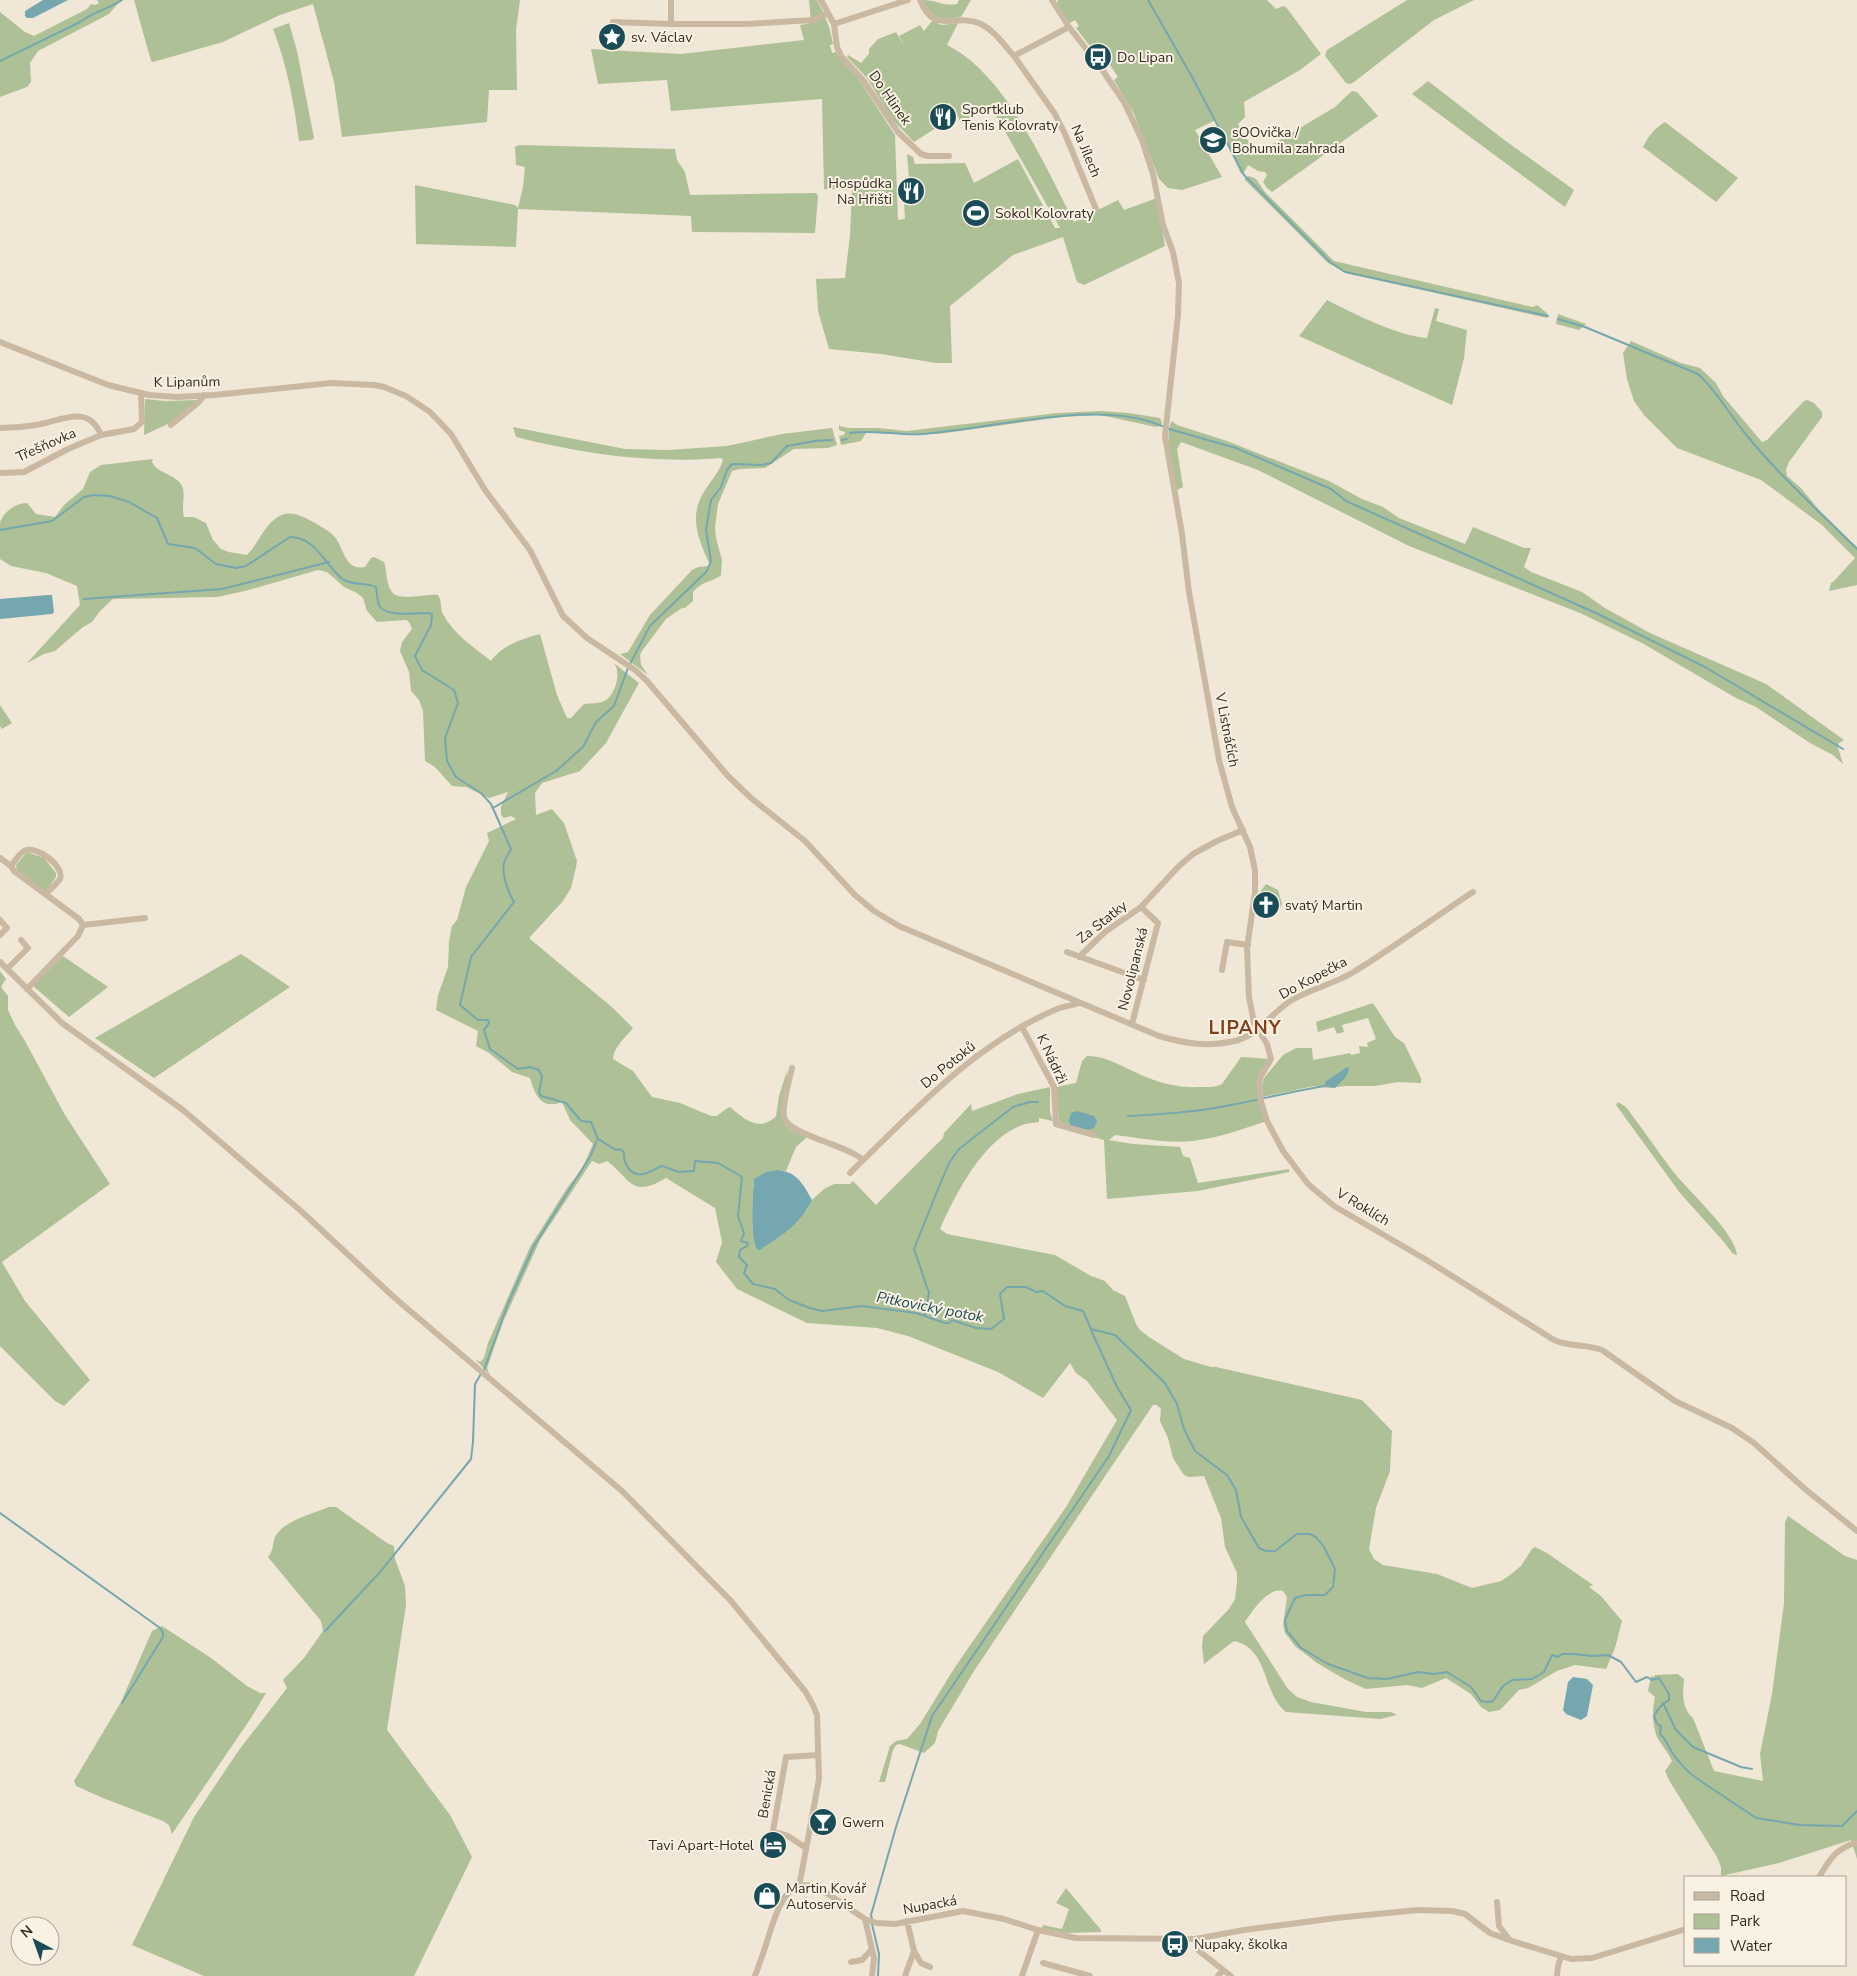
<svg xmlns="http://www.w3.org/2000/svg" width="1857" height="1976" font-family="'Nunito Sans',sans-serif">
<rect width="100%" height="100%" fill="#f1e7d6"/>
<path fill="#aec096" d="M97,0H121L109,14L38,51L30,63L31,82L27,87L0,97V12L25,32L34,36L87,9L91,4L95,5L99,3Z
M134,0H520L516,30L517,90H489L487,122L342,137L334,82L313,4L280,15L223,42L153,62L151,61Z
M809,0H817C825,15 830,27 833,44L830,45L832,53L836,52L846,66L852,69L895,135L898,220L905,219L903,188L904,183L909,179L907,154L913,157L915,164L965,163L974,183L1018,159L1055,228H1060L990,105L962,124L949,102L948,105L932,114L939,126L914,142L892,119L867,78L847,57L848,55L861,63L869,54V49L878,39L896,32L906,49L899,36L920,25L924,31L932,21L942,25L958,23L947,45C1005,73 1045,166 1074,222L1118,200L1124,210L1157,198L1165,246L1084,285L1077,282L1063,237L1013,255L950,306L952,363H936L881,354L829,349L818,311L816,279L845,278L850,235L852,190L824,189L822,99L671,111L667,80L598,84L591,49L681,54L804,40L800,25L811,23Z
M923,0C936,0 944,7 957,4L959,0H971L961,17C940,19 933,21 923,0Z
M1058,0H1267L1276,9L1283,6L1286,7L1321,54L1300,70L1244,102L1245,117L1238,124L1256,154L1335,107L1352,91L1357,92L1378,116L1272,192L1267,188L1263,182L1267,175L1265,172L1258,171L1248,165L1245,171L1241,174L1216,120L1195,130L1222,177L1182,190L1168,188L1159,179L1134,114L1114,80L1118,77L1110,65L1106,67L1076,28L1079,26L1075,20L1070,23L1057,5Z
M1407,0H1474L1434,20L1354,82L1350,84L1346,83L1325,56L1327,50Z
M289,23L297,51L314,138L312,140L299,141C294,103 287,65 273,29Z
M1428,81L1503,139L1574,190L1565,207L1412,94Z
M1665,122L1738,178L1716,202L1643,147C1649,135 1654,129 1665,122Z
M519,145L675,149L677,160L685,172L690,195L816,193L818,196L815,233L692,232L691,216L518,209L516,247L416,244L415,185L515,205L518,208L523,187L525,167L516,165L515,147Z
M1249,176L1256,179L1265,192L1334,261L1533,307L1537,305L1548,314L1547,318L1346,273L1328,263L1244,179Z
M1327,300C1354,314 1398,336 1427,338L1435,308L1439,309L1436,321L1467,330L1464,358L1452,405L1299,336Z
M1558,314L1586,324L1579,330L1556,324Z
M1631,341L1681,363L1700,368L1716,383L1723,396L1762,442L1767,440L1804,401L1807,400L1814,403L1822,412V417L1789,462L1786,470L1787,476L1801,488L1819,510L1857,547V585L1829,591L1831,583L1834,581L1855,558L1822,525L1761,480L1677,448L1644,415L1634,401L1627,379L1623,353Z
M145,399L165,401L197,400L170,423L144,435Z
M1101,411L1129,413L1160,418L1162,423L1160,426L1156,427L1100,415L1061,417L938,434L866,433L861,441L841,445L839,436L844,435L845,432L839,430V423L840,426L848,428H878L907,431L1057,413Z
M1172,421L1177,425L1227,441L1329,481L1362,499L1383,507L1399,518L1465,544L1473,527L1524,548H1531L1524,567L1531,572L1582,592L1605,608L1650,633L1766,684L1844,740L1839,743L1838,748L1843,764L1833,755L1810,743L1756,707L1736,698L1642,643L1580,613L1409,546L1258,470L1181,442L1177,449L1183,487L1177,490C1174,474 1163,434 1172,421Z
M513,427L625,449L668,450L727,446L782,434L832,428L837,445L828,448L794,449L765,468L740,469L732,471L718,504L715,527L716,538L722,560L721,575C712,583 703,580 693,592V601L685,608H682L666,619L642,651L640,655L641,665L648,675L620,654L628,652L650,615L692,570L698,567L709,566V563C698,538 688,516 705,490C712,480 720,470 723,460L721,458C653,464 583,454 516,437Z
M153,459L152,462C158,474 176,474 182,486C186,495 181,507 184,517H194L206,523L213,540L221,549L229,552L247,555C258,544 263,528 275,519C289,507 304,517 317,524C323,528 328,530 333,535C344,545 343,571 365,567L371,558L374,557L384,562C387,570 386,585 392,592C399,602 428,593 438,595C442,601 440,608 443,614C454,635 474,647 491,661C502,645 522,639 540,634L557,695L567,718H571L584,704C591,703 598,704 604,701C615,696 622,673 614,663L639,683L606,743L580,771L542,783L535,793L536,815L552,809L564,823L577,861L576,867L571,888L563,901L530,937V939L613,1008L633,1028C626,1037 613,1048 613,1059L633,1071L652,1097L680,1103L711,1116H717L726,1109L730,1107C744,1119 760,1133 776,1116L779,1096L787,1071L785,1125L791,1130L807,1137L796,1147L786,1171L778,1170L754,1179C753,1195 749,1239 758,1251L778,1238L797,1222L807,1210L812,1200L824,1189L834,1184H850L853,1181L876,1205L943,1138L944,1133L971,1104L972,1111L1018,1094L1050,1087V1112L1053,1121L1039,1118V1122C1033,1123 1025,1123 1020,1126C983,1140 955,1195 940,1229L947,1234L1055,1255L1091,1276L1105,1281L1113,1290L1125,1296L1136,1324L1140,1330L1149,1337L1184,1359L1211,1367H1216L1362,1400L1392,1431L1390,1471L1376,1508L1369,1549L1374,1559L1383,1565L1437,1574L1472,1588L1501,1581L1510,1575L1521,1566L1532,1549L1535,1547L1547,1553L1593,1585L1589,1587L1601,1596L1622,1621L1615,1648L1606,1669L1575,1665L1557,1671L1528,1688L1519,1690L1500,1710L1489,1712L1481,1707L1471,1694L1446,1678L1422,1688L1407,1685L1366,1689L1346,1680L1317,1663L1295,1646L1285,1633L1283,1625L1287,1597L1283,1591C1268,1587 1252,1611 1245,1622L1288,1689L1297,1697L1311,1702L1366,1712H1391L1397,1715L1380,1719L1286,1712C1262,1693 1269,1648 1234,1641L1204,1664L1202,1646L1203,1636L1229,1609L1235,1599L1237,1582V1573L1225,1547L1221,1518L1204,1476L1189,1477L1184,1475L1173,1458L1168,1438L1160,1421L1161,1409L1157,1405H1153L974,1671L938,1731L935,1743L924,1753L900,1744L896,1745L893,1750L885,1782H879L890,1746L896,1741L907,1739L920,1724L955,1667L1066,1507L1117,1420L1087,1381L1076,1373L1070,1363L1043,1398L998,1372L908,1336L877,1328L807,1323L737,1289L716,1262L722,1242L715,1208L666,1178C631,1199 631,1179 607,1161L599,1164L592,1161L540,1240L503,1322L487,1368L490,1375L475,1359L480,1362L484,1358L488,1343L530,1247L567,1188L582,1169L593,1144L570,1120L562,1102C541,1110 535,1095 530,1078L512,1072L489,1053L476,1046L478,1031L436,1010L438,995L448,967L449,941L452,926L457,920L466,887L489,841L487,833L516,819L511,816L504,818L501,815V807L508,792L489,798L466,787L452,786L435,767L425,761L423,711L419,700L411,691L409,672L400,651L402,642L412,629L409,622L406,620L377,622L367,611L363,598L357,593L344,587L327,572L318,570L245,591L217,597L113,599L100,611L92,622L83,627L55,651L44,654L27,663L80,605L77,586L46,573L11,566L0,559C0,550 0,531 0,523C3,512 16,503 27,503L36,514L55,517L64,505L83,489L90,472L101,465Z
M0,705L12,723L2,729L0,726Z
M27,852L44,858L56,873V877L47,890H43L17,871L16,865Z
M1266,884L1278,890L1282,904C1276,918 1268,920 1256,911L1260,892Z
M241,954L290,987L154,1078L95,1038Z
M63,956L108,987L69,1017L33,986Z
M0,971L6,979L1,987L8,996V1010L15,1025L25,1041L65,1115L110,1184L2,1262L25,1301L90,1380L64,1406L55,1401L0,1346Z
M1373,1003L1395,1037L1404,1043L1421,1078V1083L1398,1082L1375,1086H1345L1330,1088L1314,1086L1263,1097L1262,1085L1264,1078L1283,1055L1296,1048H1312L1313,1060L1350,1053L1351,1055L1360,1053L1359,1046L1368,1047L1367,1043L1376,1039L1368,1018L1342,1025L1344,1032L1337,1034L1334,1027L1318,1032L1316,1022Z
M1087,1056C1105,1055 1129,1070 1146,1077C1163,1084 1181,1088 1199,1087C1207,1087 1215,1088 1222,1084L1241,1057L1271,1059L1259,1083L1267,1121C1243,1129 1218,1138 1193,1141C1167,1144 1141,1138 1115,1135L1109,1140L1133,1144L1180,1147L1183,1156L1190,1158L1198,1183L1289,1169V1172L1198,1191L1107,1199L1104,1140L1064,1129L1059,1121L1056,1087L1076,1083L1082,1061Z
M1618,1102L1626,1107C1642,1128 1656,1149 1672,1170C1687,1190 1735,1232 1737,1255L1733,1254L1723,1241L1680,1193L1616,1105Z
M329,1507H336L387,1543L394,1546L395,1559L405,1586L406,1605L387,1730L450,1815L472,1857L414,1976H204L132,1945L194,1817L239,1750L287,1688L283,1680L304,1658L323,1631L321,1621L268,1557C274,1551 272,1542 276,1535C286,1520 312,1514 329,1507Z
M1788,1516L1845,1556L1857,1560V1859L1851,1840L1779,1863L1721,1876V1867L1717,1857L1670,1782L1665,1771L1672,1761C1668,1752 1661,1745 1657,1737C1652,1724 1652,1710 1655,1697L1648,1691L1651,1676L1654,1677L1655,1675L1678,1674L1684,1679C1683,1693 1681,1707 1693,1718L1714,1771L1763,1781L1760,1754L1772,1694L1784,1603L1785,1522Z
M162,1626L211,1658L247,1686L260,1693H266L251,1718L172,1834L169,1825L163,1821L103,1798L76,1786L74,1781L121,1702L152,1631Z
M1066,1888L1101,1930V1932L1066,1933L1042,1928L1043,1925L1062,1929L1069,1909L1056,1903Z"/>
<path fill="#74a7af" d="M43,0H68L33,18H27L25,16V11Z
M48,595H52L54,612L52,614L0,619V599Z
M1347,1067L1349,1068C1348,1078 1341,1081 1335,1088L1325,1086V1082Z
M1077,1111L1094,1116L1097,1121L1094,1128L1088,1130L1071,1126L1069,1121L1071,1113Z
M778,1170C797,1172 803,1184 812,1200C802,1223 779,1238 758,1251C749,1239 753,1195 754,1179L766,1172Z
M1573,1677L1587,1679L1593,1685L1587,1716L1581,1720L1566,1714L1563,1710L1568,1682Z"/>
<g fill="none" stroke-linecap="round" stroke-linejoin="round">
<path stroke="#74a7af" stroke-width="2" d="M1148,0L1191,75L1244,175L1330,262L1345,272L1548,316
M0,61L80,22C92,12 109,9 122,0
M1558,319L1585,327L1698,374C1718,392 1730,416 1748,437C1781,477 1820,512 1857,549
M1169,429L1236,448L1331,489L1346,501L1598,614L1705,667L1843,749
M850,433C874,429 899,436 923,434C992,429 1099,398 1162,426
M842,440L847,439
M0,530L52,521L84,497L93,495L110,496L129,502L157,518L168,544L195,548L216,564L236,568L246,566L290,537C315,537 325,564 341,578C351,586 365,582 376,587C377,593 377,602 380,607C388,617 416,613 428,613L432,614L431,625L415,656L422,670L454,690L458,703L445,738L447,761L456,777L481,793L491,804L511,849C509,853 507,856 505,860C500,871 508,892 514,902L471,957L460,1005L478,1020H488L489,1023L484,1030L490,1049L518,1069L530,1067L539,1070L542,1077L539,1092L541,1096L566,1103L581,1121L591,1122L598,1139L616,1150L620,1149L624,1152C623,1162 630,1177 643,1174C649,1173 656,1168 662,1166L679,1172L694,1171L695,1161L718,1163L742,1177L738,1216L744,1233L741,1241L748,1243L747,1246L740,1250L739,1257L747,1265L744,1273L753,1284L775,1289L789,1300L810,1308L822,1311L862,1306L916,1313L945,1323H949L952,1320L976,1328L991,1329L1004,1319L1000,1294L1007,1287H1026L1036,1292L1043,1291L1065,1306L1083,1311L1091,1329L1115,1335L1165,1383L1177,1404L1184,1429L1195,1451L1227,1475L1236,1490L1241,1517L1259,1548L1266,1551H1275L1297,1534H1310L1316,1537L1324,1547L1335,1569L1333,1587L1325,1595H1306L1295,1598L1285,1620L1287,1631L1301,1648L1328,1664L1368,1678L1387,1679L1418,1672L1434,1674L1447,1672L1471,1687L1481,1701L1487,1702L1493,1701L1503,1686L1512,1680L1532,1679L1544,1672L1552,1655L1558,1657L1562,1654H1574L1592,1656L1608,1655L1621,1662L1636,1682L1647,1677L1652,1680L1659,1678L1669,1694V1700C1661,1704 1657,1709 1654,1717L1658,1725L1661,1726L1660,1734C1667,1740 1668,1747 1673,1754C1680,1764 1689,1773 1699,1780L1756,1818L1800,1825L1842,1826L1857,1811
M84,599L222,589L329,562
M630,664L650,626L707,571L711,561L706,530L711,500L721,487L727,470L732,464L761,465L771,463L787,446L815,441L832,440
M493,808L556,771L583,747L596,722L614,706L628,668
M1128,1116C1163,1114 1197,1112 1231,1105C1263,1099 1293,1091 1325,1086
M925,1315L929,1293L914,1249L936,1194L949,1163L959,1149L1013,1107L1030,1102H1038
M484,1370L509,1301L534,1246L591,1155L597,1140
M0,1513L160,1628L163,1633V1637L122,1703
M325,1631L381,1571L471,1459L473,1442L475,1384L481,1374
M1663,1703L1676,1730L1693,1747L1741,1767L1752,1769
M872,1919L871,1915L896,1827L932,1716L1109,1456L1131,1410L1117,1387L1091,1330
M872,1924L879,1954L878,1976"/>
<path stroke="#c9b8a2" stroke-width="6" d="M671,0V24
M821,0L834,24L837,47L841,56L863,80L898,132L921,154L928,156H949
M920,0C934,36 955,12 981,24C995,31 1004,45 1014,56L1069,27
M1052,0L1069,27L1101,68L1124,102L1142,140L1153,174L1163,225L1173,252L1179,283L1178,315L1165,436L1182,534L1189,592L1219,760L1232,807L1250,847L1255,870V893L1247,948L1249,997L1254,1023L1267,1044L1271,1059L1261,1076L1259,1083L1260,1098L1267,1121L1283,1151L1308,1184L1334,1206L1425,1259L1554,1340C1569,1347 1586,1344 1602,1350L1675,1401L1732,1428L1754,1443L1805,1489L1857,1531
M613,22L671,24H747L814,20L828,13
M834,24L908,0
M1014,56L1055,114L1065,134L1096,209
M0,342L108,385L149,395L177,397L214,395L331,383L375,385L384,387L406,396L430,412L451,434L485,490L530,550L563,616L587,638L635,670L647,681L728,776L751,798L805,841L855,895L874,911L899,926L1159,1036C1183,1043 1205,1047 1230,1042C1258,1038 1270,1013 1292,1000C1311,989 1333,984 1352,973C1393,948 1432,919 1473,892
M171,425L199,402L204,395
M0,428C12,428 24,427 36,425C61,421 88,403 101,435
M0,473L24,472L68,449L101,435L134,429L142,422L141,394
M0,858L11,866L14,871L79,919L83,925
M11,866C15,861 19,854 24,851C35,844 65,866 60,879C57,884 50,889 46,894
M0,920L7,928L0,935
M1067,952L1144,980
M1079,957L1105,932L1141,907L1178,867L1193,854L1217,841L1243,830
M0,962L62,1023L183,1110L301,1211L396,1299L622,1491L731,1601L805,1691L813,1705L817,1715L819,1779L799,1887
M7,969L28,948L21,940
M1222,970L1227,942L1248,945
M27,989L78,936L83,925L145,918
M1132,1024L1158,923L1141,907
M1022,1027L1054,1087L1056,1124L1094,1135
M792,1068C789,1081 782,1104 784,1117C788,1135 848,1145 863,1160
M850,1173C913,1112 974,1044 1057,1009C1064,1006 1071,1006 1079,1003
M806,1848L788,1836L773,1831L786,1757L818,1755
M1819,1877C1831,1858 1834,1850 1857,1842
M1497,1902L1499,1926L1509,1939
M865,1919L874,1958L872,1976
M907,1921L914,1951L921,1963L930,1967
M1195,1939L1199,1951L1231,1976
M851,1962L862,1960L872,1949
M1043,1963L1090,1976
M755,1976C760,1962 765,1949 769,1935C777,1911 785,1877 818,1887L865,1919L877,1923L895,1924L963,1911L1004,1919L1038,1930L1076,1938L1195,1939L1244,1930L1336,1918L1418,1910L1452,1911L1465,1914L1490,1933L1512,1941L1571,1959L1592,1958L1686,1929
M905,1976L914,1951
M1022,1976L1038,1930
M1218,1976L1223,1970
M1557,1976L1558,1966L1561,1956"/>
</g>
<defs>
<g id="sight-disc" transform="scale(1.4375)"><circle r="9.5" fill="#194c56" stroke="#f9f1e2"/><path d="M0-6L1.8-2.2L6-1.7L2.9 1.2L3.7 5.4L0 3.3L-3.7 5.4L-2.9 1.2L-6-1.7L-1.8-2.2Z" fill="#fff"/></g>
<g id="bus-disc" transform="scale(1.4375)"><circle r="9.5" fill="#194c56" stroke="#f9f1e2"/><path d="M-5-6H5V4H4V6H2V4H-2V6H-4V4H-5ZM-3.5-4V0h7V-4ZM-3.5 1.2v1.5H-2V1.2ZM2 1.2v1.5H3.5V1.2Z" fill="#fff"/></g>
<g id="restaurant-disc" transform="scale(1.4375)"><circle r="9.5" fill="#194c56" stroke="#f9f1e2"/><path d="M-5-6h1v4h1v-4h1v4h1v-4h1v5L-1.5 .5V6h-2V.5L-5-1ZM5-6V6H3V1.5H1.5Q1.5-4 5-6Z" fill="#fff"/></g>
<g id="school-disc" transform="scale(1.4375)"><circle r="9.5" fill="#194c56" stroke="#f9f1e2"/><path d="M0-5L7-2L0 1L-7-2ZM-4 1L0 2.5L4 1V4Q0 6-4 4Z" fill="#fff"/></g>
<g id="stadium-disc" transform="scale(1.4375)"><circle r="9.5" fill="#194c56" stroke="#f9f1e2"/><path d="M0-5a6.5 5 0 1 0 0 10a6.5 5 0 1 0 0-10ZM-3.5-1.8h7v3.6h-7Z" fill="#fff"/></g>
<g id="church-disc" transform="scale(1.4375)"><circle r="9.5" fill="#194c56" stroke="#f9f1e2"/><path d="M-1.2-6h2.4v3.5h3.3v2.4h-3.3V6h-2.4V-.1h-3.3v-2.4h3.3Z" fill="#fff"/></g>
<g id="bar-disc" transform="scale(1.4375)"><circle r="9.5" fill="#194c56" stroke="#f9f1e2"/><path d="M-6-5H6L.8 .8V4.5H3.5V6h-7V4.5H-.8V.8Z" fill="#fff"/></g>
<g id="hotel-disc" transform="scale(1.4375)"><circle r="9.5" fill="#194c56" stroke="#f9f1e2"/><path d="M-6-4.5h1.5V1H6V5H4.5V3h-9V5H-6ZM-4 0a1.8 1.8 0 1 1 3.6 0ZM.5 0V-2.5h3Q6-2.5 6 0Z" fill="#fff"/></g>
<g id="shop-disc" transform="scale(1.4375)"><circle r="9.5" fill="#194c56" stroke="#f9f1e2"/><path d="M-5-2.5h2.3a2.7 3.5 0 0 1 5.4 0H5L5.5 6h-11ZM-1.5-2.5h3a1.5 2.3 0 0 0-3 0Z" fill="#fff"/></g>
</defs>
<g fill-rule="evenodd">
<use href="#sight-disc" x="612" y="37"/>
<use href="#bus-disc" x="1098" y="57"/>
<use href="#restaurant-disc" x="943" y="117"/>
<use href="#school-disc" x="1213" y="140"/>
<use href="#restaurant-disc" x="911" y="191"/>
<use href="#stadium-disc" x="976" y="213"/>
<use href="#church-disc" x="1266" y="905"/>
<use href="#bar-disc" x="823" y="1822"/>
<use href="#hotel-disc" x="773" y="1845"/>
<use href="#shop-disc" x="767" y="1896"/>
<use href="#bus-disc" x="1175" y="1944"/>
</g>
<g text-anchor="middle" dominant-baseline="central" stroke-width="4" stroke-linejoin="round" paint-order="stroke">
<g font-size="14" fill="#342b24" stroke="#f9f1e2" text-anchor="start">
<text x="631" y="37">sv. Václav</text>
<text x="1117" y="57">Do Lipan</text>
<text x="962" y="109">Sportklub<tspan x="962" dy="16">Tenis Kolovraty</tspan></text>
<text x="1232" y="132">sOOvička /<tspan x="1232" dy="16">Bohumila zahrada</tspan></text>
<text x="892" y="183" text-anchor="end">Hospůdka<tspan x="892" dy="16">Na Hřišti</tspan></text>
<text x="995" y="213">Sokol Kolovraty</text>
<text x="1285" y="905">svatý Martin</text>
<text x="842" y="1822">Gwern</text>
<text x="754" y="1845" text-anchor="end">Tavi Apart-Hotel</text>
<text x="786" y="1888">Martin Kovář<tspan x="786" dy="16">Autoservis</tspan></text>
<text x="1194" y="1944">Nupaky, školka</text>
</g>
<g font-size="14" fill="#342b24" stroke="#f9f1e2">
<text transform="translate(890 98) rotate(55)">Do Hlinek</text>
<text transform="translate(1086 151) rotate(67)">Na Jílech</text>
<text transform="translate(187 382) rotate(-1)">K Lipanům</text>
<text transform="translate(46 445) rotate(-24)">Třešňovka</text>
<text transform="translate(1227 730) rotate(79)">V Listnáčích</text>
<text transform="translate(1102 922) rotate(-38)">Za Statky</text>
<text transform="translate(1133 969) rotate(-76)">Novolipanská</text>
<text transform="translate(1313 978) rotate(-28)">Do Kopečka</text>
<text transform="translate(1052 1059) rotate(65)">K Nádrži</text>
<text transform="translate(948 1065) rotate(-39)">Do Potoků</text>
<text transform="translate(1363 1207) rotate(31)">V Roklích</text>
<text transform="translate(767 1794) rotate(-80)">Benická</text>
<text transform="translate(930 1905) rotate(-10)">Nupacká</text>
</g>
<g font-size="15" font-style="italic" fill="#194c56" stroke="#f9f1e2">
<text transform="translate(930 1307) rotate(11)">Pitkovický potok</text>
</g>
<g font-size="19" font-weight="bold" letter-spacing="1" fill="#853f1b" stroke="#f9f1e2">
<text x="1245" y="1028">LIPANY</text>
</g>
</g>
<rect x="1684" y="1876" width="162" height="90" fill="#f9f1e2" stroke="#aaa296"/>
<rect x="1694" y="1892" width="25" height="8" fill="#c9b8a2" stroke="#aaa296"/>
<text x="1730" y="1901" font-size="15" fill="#342b24">Road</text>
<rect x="1694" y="1914" width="25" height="15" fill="#aec096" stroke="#aaa296"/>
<text x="1730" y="1926" font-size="15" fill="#342b24">Park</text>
<rect x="1694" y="1938" width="25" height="15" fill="#74a7af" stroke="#aaa296"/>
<text x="1730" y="1951" font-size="15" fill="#342b24">Water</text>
<g transform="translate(35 1941) rotate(319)"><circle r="24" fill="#f9f1e2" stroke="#aaa296"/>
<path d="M0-4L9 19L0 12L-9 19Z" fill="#194c56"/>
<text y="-8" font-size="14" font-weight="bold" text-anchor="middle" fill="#342b24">N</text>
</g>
</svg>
